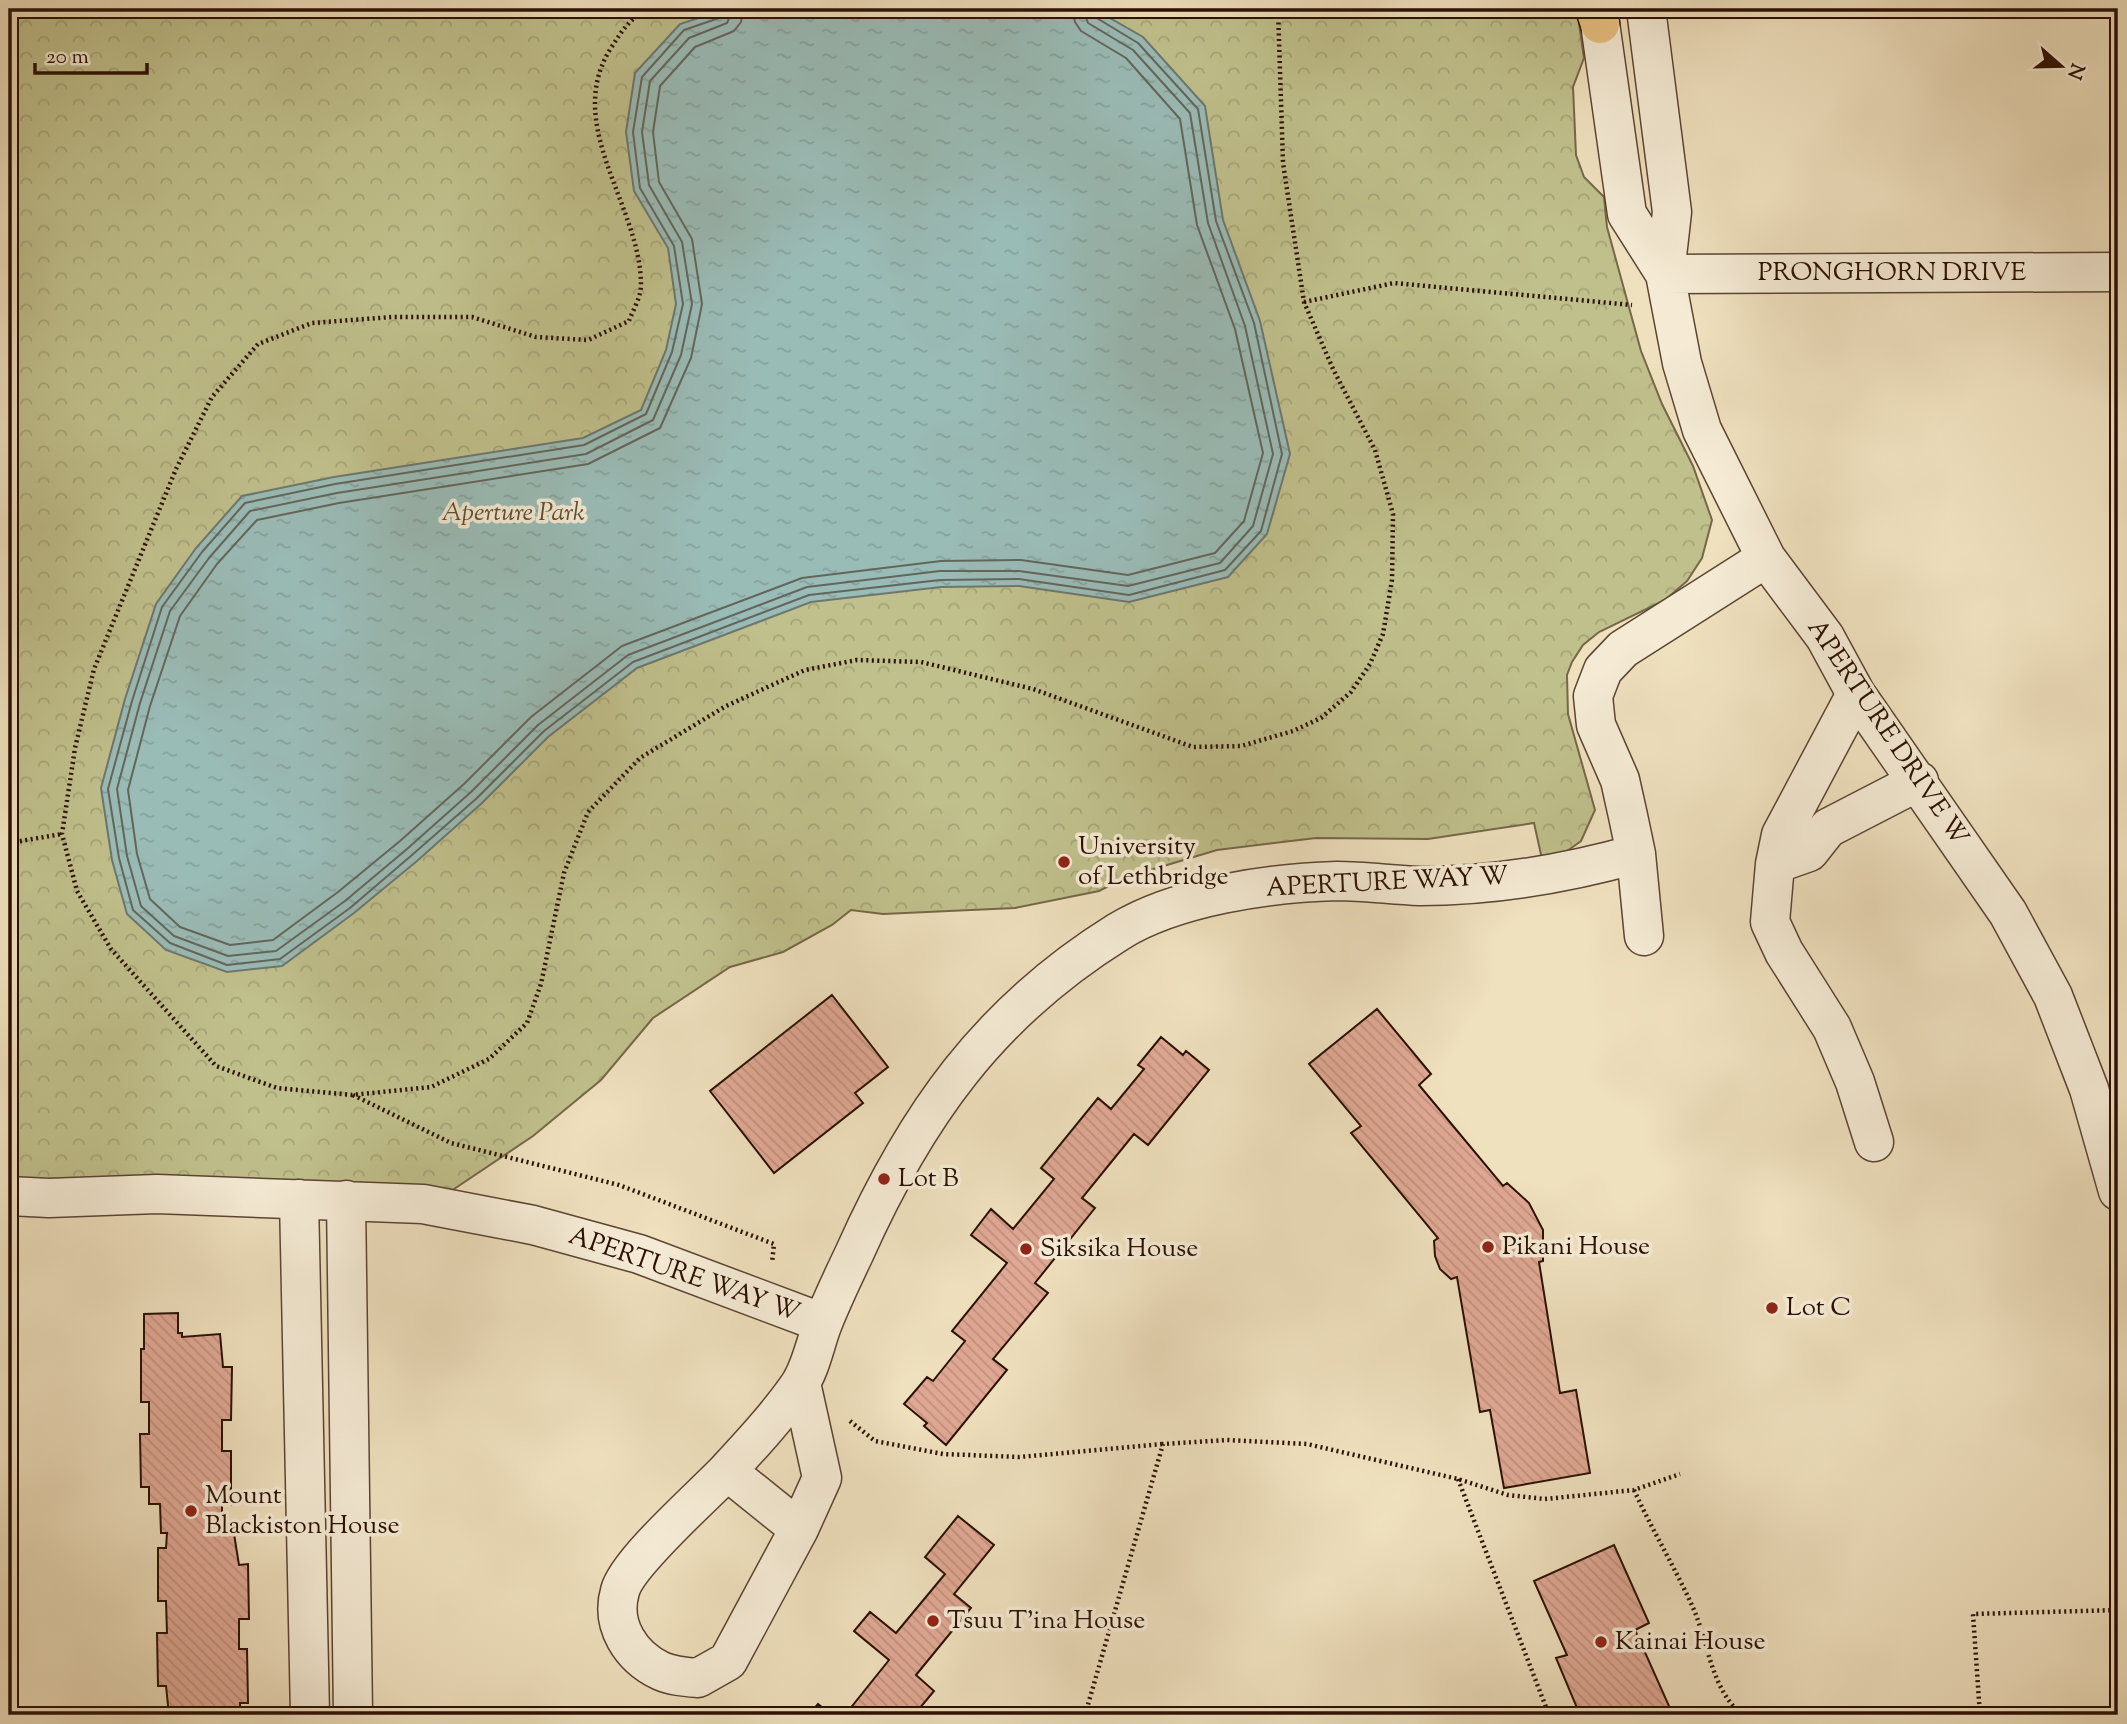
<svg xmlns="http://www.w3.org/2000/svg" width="2127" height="1724" font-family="'Sorts Mill Goudy',serif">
<defs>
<pattern id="forest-crowns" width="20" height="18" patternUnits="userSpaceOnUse" patternTransform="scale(1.75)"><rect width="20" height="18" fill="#c0c08c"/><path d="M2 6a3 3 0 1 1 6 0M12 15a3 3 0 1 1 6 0" fill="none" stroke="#a5a477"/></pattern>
<pattern id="water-ripples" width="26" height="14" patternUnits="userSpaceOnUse" patternTransform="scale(1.75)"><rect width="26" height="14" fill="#9abcb7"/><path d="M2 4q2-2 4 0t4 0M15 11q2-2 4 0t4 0" fill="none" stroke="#85a19c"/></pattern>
<pattern id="building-back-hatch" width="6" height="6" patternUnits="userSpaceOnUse" patternTransform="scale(1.75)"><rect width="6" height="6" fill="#e0a894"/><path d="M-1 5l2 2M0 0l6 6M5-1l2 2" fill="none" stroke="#c0907e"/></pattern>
</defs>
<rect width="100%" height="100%" fill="#efe0be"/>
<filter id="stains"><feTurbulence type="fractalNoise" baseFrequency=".00286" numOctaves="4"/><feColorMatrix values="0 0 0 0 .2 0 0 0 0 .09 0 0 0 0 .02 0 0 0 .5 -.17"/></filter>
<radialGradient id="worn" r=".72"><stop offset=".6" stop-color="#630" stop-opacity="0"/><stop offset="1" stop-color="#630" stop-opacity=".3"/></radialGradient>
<path fill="url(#forest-crowns)" stroke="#756848" stroke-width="2" d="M9,9H1577L1584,58L1573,87L1576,155L1584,177L1604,197L1607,227L1641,351L1662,404L1693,466L1712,520L1702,558L1687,581L1665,600L1599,632L1583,645L1572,662L1567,675L1568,714L1595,810L1581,841L1560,856L1542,859L1534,823L1428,839L1316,838L1217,850L1127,877L1099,891L1015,908L883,914L851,910L832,925L783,952L730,967L653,1018L601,1080L533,1136L451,1191L9,1181Z"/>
<path fill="url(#water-ripples)" stroke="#6d776f" stroke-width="2" d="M726,9H1094L1143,37L1205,106L1223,220L1260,321L1290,454L1267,534L1228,577L1129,602L1019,586L941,587L811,602L637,668L548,737L482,803L417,861L354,913L282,966L227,972L166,950L127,914L112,860L101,788L125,699L156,604L196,548L242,496L334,477L583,438L641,410L666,350L676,304L668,248L634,191L626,132L635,73L680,24Z"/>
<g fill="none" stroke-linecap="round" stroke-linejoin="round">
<path stroke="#62665d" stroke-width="2" d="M724,9L719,18L684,30L642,77L633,132L640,188L674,246L683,304L672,352L646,414L584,445L335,484L245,503L202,552L162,607L132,701L108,789L119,858L133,910L170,943L227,965L280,959L350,908L412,855L477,798L544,731L633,662L809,595L940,580L1019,579L1129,595L1225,570L1261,531L1282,454L1254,323L1216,221L1198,109L1138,43L1095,17L1092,9
M733,9L727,23L689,38L650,81L642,132L649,185L682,242L692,304L681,355L653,420L586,454L337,493L250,511L209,558L170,611L140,703L117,789L127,856L141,906L174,936L228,956L276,951L345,901L407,849L471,792L538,725L628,655L807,587L940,571H1019L1128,586L1220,563L1253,526L1273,454L1245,326L1208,223L1190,113L1133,50L1088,23L1083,9
M743,9L741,22L734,31L695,47L660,86L653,132L659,182L692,239L702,304L691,358L660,428L588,464L339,503L257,520L217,564L180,616L150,706L128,790L137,854L150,899L180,927L230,945L273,940L338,892L400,841L464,784L531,717L622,646L802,578L941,561L1021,560L1128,575L1215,553L1244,521L1263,453L1235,329L1197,225L1180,119L1126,58L1081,31L1075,22L1072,9"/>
</g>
<path fill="url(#building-back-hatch)" stroke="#2a1003" stroke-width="2" d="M832,995L888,1067L855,1093L863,1103L774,1173L710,1091Z
M1377,1009L1431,1074L1419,1085L1503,1186L1507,1183L1529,1203L1543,1230V1261L1539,1262L1560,1393L1576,1390L1590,1473L1504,1488L1490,1410L1480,1412L1457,1277L1451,1279L1440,1269L1435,1256L1434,1241L1438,1238L1351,1133L1361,1126L1309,1064Z
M1161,1037L1183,1055L1186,1051L1209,1070L1148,1145L1134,1134L1082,1198L1095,1208L1035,1283L1048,1293L993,1359L1007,1370L946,1445L924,1426L927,1423L904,1404L927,1377L933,1381L965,1341L952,1331L1007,1263L971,1235L991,1209L1013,1229L1054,1179L1041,1168L1098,1098L1111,1109L1144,1069L1138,1065Z
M178,1313V1333H182V1337L220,1334L223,1367H232L231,1420H222V1451H231V1505H222V1518H228V1534H234L239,1565L248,1564L249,1619H239V1649H247L248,1703H240V1715H169L166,1686H158L157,1633H167L166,1601H158V1548H166L167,1533H161L160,1504H149V1487H141L140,1434H149V1402H141V1349H144V1314Z
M958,1516L994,1545L954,1594L971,1608L916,1675L934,1691L914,1715H845L889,1660L854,1631L870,1612L896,1633L945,1574L925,1557Z
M1614,1545L1649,1623L1635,1630L1673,1715H1580L1556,1658L1567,1655L1534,1581Z
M818,1704L832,1715H809Z"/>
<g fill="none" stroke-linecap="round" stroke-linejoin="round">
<g stroke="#5b4432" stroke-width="41">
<path id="minor" d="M1598,9L1627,214L1665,274
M1646,9L1672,212L1665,274L1682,363L1702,430L1766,558L1825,637L1856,694L2008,913L2053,996L2089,1089L2118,1191
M1665,274L2118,272
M1856,694L1781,835L1775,864L1770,922L1784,952L1832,1028L1855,1082L1874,1142
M1775,864L1809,852L1828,828L1919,781
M1644,936L1636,854L1628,816L1620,780L1596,725L1593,696L1603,670L1623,649L1766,558
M9,1196L49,1198L157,1194L423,1204L533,1225L639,1254L823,1323
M299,1199L310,1715
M346,1200L353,1715
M801,1383L822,1478L799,1529L728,1661L698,1678C686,1677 672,1676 661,1671C631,1657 610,1625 620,1591C627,1563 702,1497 725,1473C750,1446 777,1417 798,1387C811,1369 815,1343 823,1323C832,1300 843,1277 854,1254C915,1117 988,1013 1118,932C1176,896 1269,883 1337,881C1365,881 1392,885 1420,886C1492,886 1568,873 1636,854
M727,1471L799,1529"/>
</g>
<g stroke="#2a1003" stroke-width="41">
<path id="major" d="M1595,9L1600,24"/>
</g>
<path stroke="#2a1003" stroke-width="4.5" stroke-dasharray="2 3.5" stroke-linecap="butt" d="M646,9C629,20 621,32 611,48C562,125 641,206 641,285C641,297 633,310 629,321L588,340L536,337L472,317H392L312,323L258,344L212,397L176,469L94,669L75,748L62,834L77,891L111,949L216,1066L277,1088L352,1095L431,1087L489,1059L527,1023L541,984L564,873L588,812L640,758L726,706L805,670L857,660L921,662L1033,689L1193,747L1241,746L1293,731L1321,718L1351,692L1370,664L1383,634L1392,580L1393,514L1375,450L1333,369L1304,302L1283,163L1278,9
M1304,302L1394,283L1632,305
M9,843L62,834
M353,1095L451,1143L619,1185L774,1244L772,1263
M850,1421L875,1441L943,1454L1019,1457L1163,1444
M1458,1479L1549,1715
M1634,1490C1652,1530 1676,1569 1694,1610C1709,1646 1711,1688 1742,1715
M1085,1715L1163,1444L1227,1440L1307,1444L1458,1479L1508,1495L1545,1499L1634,1490L1680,1474
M1980,1715L1973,1614L2118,1610"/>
<use href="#minor" stroke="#f5ebd5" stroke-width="38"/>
<use href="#major" stroke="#e8c07f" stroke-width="38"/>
</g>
<g fill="#8f2418" stroke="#f5ebd5" stroke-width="2.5">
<circle cx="1064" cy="862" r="7"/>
<circle cx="884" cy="1179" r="7"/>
<circle cx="1488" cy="1247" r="7"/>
<circle cx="1026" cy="1249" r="7"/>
<circle cx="1772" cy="1308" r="7"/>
<circle cx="191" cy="1511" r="7"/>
<circle cx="933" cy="1621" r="7"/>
<circle cx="1601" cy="1642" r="7"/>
</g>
<g text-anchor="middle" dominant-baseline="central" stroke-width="7" stroke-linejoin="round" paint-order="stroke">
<g font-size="26" fill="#2a1003" stroke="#f5ebd5">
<text x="1892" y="273">PRONGHORN DRIVE</text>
<text transform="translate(1887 733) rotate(56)">APERTURE DRIVE W</text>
<text transform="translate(1387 883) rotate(-3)">APERTURE WAY W</text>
<text transform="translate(684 1275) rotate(19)">APERTURE WAY W</text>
</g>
<g font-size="26" font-style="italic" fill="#5e4e33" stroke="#f5ebd5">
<text x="513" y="513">Aperture Park</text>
</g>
<g font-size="26" fill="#2a1003" stroke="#f5ebd5" text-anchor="start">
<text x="1078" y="847">University<tspan x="1078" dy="30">of Lethbridge</tspan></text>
<text x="898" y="1179">Lot B</text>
<text x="1502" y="1247">Pikani House</text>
<text x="1040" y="1249">Siksika House</text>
<text x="1786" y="1308">Lot C</text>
<text x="205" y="1496">Mount<tspan x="205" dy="30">Blackiston House</tspan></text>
<text x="947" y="1621">Tsuu T'ina House</text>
<text x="1615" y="1642">Kainai House</text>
</g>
</g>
<rect width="2127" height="1724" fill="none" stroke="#efe0be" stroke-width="35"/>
<rect x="10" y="10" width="2106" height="1703" fill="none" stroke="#2a1003" stroke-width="3.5"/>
<rect x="18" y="18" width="2092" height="1689" fill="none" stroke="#2a1003" stroke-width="2"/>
<g transform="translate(2061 66) rotate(110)" stroke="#f5ebd5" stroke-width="5" paint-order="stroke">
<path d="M0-5L12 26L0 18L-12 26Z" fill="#2a1003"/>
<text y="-10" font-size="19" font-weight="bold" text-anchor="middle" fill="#2a1003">N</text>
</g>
<path d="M35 63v10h112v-10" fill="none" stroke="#2a1003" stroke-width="3.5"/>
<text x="46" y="63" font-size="21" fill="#2a1003" stroke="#f5ebd5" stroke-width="5" paint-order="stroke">20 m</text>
<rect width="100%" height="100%" filter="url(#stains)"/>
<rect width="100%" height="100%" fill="url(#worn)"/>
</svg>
